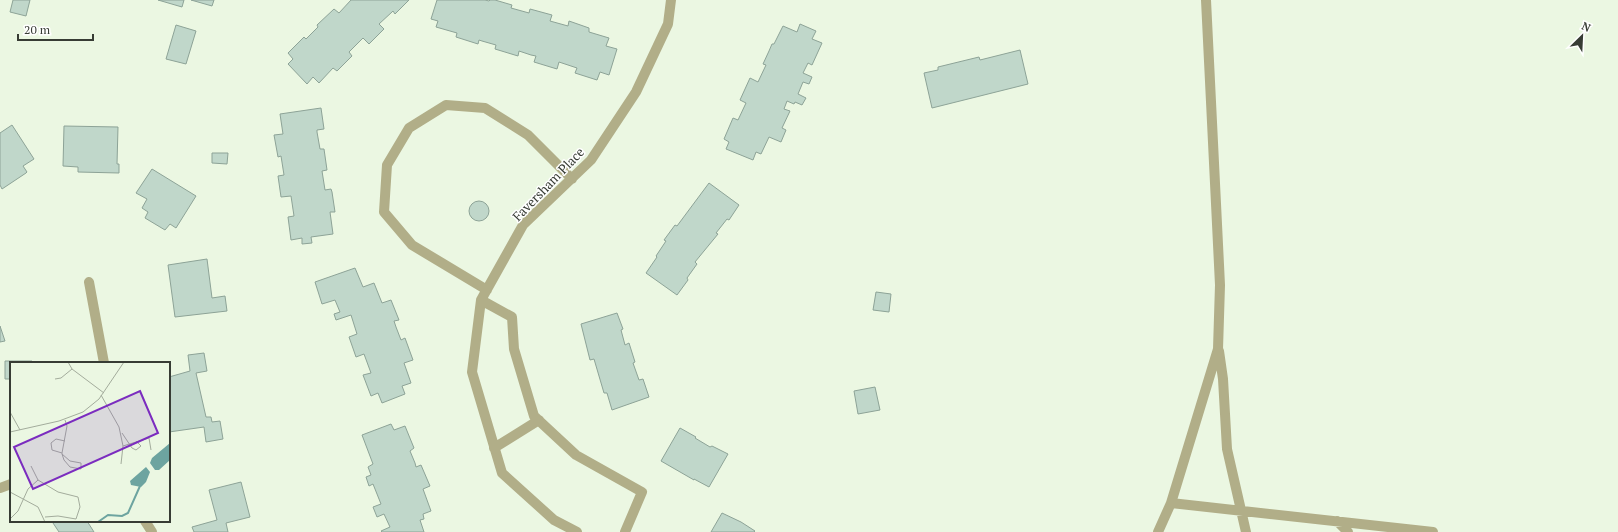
<svg xmlns="http://www.w3.org/2000/svg" width="1618" height="532" font-family="'PT Serif',serif">
<rect width="100%" height="100%" fill="#ebf7e2"/>
<path fill="#c0d7ca" stroke="#8da397" d="M13,0H30L26,16L10,12Z
M158,0H184L182,7Z
M191,0H214L212,6Z
M351,0H409L395,14L393,11L392,12L379,24L384,29L369,44L363,38L349,52L352,56L337,71L333,68L319,83L313,77L307,84L288,64L293,59L288,53L304,37L306,39L318,27L317,25L334,9L339,13Z
M437,0H485L489,1L490,0H495L512,5L511,8L529,13L530,9L552,15L550,21L568,26L569,21L589,28V32L609,38L606,46L617,49L609,75L600,72L597,80L575,73L577,68L559,62L557,69L534,62L536,56L531,55L519,51L518,56L495,49L496,45L482,41L479,40L478,44L456,37L457,33L436,27L438,21L431,19Z
M800,24L816,31L812,39L822,43L812,65L808,63L803,73L812,77L809,84L803,82L798,94L806,98L802,105L795,102L794,104L787,101L784,109L790,111L782,128L786,130L781,142L769,137L761,154L756,152L753,160L726,149L729,142L724,139L733,118L738,120L746,103L740,100L750,78L758,82L766,65L763,64L769,51L772,44H774L783,26L797,32Z
M176,25L196,31L186,64L166,59Z
M1020,50L1028,84L932,108L924,73L938,70V67L979,57L980,60Z
M321,108L324,129L317,130V132L320,149H324L327,170L322,171L325,190L331,189L332,192L335,212H330L333,234L311,237L312,243L302,244V238L291,240L288,217L294,216L291,196L281,197L278,176L284,175L281,156L278,157L274,135L283,134L280,114Z
M12,125L34,159L23,166L27,172L26,173L2,189L0,185V133Z
M64,126L118,127L117,164H119V173L78,172V167L63,166Z
M212,153H228L227,164L212,163Z
M152,169L196,196L176,228L170,224L165,230L145,218L148,212L142,208L147,199L136,193Z
M709,183L739,205L729,220L727,219L716,233L718,234L695,262L697,264L687,278L688,280L677,295L646,273L657,257L656,256L666,241L664,240L675,225L677,226Z
M469 211a10 10 0 1 1 20 0a10 10 0 1 1-20 0Z
M207,259L212,298L225,296L227,311L175,317L168,265Z
M355,268L363,287L374,283L382,303L391,300L399,320L394,321L396,327L401,340L405,338L413,360L404,363L411,383L402,386L405,394L382,403L378,393L371,396L363,375L371,373L364,354L356,357L349,337L357,334L351,315L336,320L334,314L340,312L335,300L322,304L315,282Z
M876,292L891,294L889,312L873,310Z
M617,313L623,329L621,330L625,345L629,343L635,362L633,363L639,380L643,379L649,397L612,410L607,393H604L594,359L590,360L581,324Z
M0,326L5,341L0,342Z
M204,353L207,371L196,373L206,417H211L212,422L220,421L223,439L206,442L204,427L169,432V377L190,371L188,355Z
M5,361H32V363H11V379H5Z
M875,387L880,410L858,414L854,391Z
M391,424L394,430L405,426L414,448L410,451L415,463L416,467L421,465L430,486L423,489L431,511L423,514L424,519L420,520L424,532H382L381,531L390,527L384,514L377,517L373,507L381,504L373,484L369,486L366,477L371,475L368,467L373,464L362,435Z
M680,428L696,437L695,438L710,447L712,446L728,454L709,487L694,479V480L661,461Z
M241,482L250,517L226,523L228,532H194L192,527L217,520L209,490Z
M722,513L741,522L755,531L754,532H711Z
M55,521H87L94,532H59L53,523Z"/>
<g fill="none" stroke-linecap="round" stroke-linejoin="round">
<path stroke="#b1ae88" stroke-width="10" d="M1206,0L1220,285L1218,349L1171,503L1433,532
M1219,351L1223,379L1227,449L1246,532
M1337,521L1348,532
M1158,532L1171,503"/>
<path stroke="#b1ae88" stroke-width="10" d="M89,282L104,363
M487,290L412,245L384,212L387,165L409,128L446,105L485,108L528,135L572,179
M481,300L512,317L514,349L534,416L576,455L642,492L625,532
M494,448L539,420
M0,488L11,484
M145,521L152,532
M577,532L554,520L502,473L472,372L481,300L523,225L591,160L636,92L668,24L671,0"/>
</g>
<g text-anchor="middle" dominant-baseline="central" stroke-width="3" stroke-linejoin="round" paint-order="stroke">
<g font-size="13" fill="#373c34" stroke="#fff">
<text transform="translate(548 184) rotate(-46)">Faversham Place</text>
</g>
</g>
<g transform="translate(10 362)">
<rect width="160" height="160" fill="#ebf7e2"/>
<path d="M160,81V98L149,108H145L140,101L142,96ZM136,105L140,110L136,120L131,125L121,123L120,119Z" fill="#6da4a0"/>
<path fill="none" stroke="#6da4a0" stroke-width="2" d="M88,160L98,153L112,154L118,151L130,124"/>
<path fill="none" stroke="#a3ac9c" stroke-width="1" d="M58,0L62,7L94,31M45,17L51,16L62,7M91,33L109,65L113,84L139,76L141,88M0,50L10,68M0,70L49,59L73,50L89,37L114,0M112,71L122,86L126,88L131,84L126,79M52,91L42,88L41,81L46,77L55,79M52,92L60,99L71,101V107L60,105L54,98L52,92V91L57,64L55,58M111,102L113,84M21,104L28,118M0,130L28,145L35,160M0,157L8,149L18,127L28,118L48,130L68,135L70,145L66,157L48,154L35,155"/>
<path fill="#7b2cbf" fill-opacity="0.15" stroke="#7b2cbf" stroke-width="2" d="M130,29L148,71L23,127L4,85Z"/>
<rect width="160" height="160" fill="none" stroke="#373c34" stroke-width="2"/>
</g>
<g transform="translate(1582 36) rotate(24)" stroke="#ffffff" stroke-width="3" paint-order="stroke">
<path d="M0-3L7 15L0 10L-7 15Z" fill="#373c34"/>
<text y="-6" font-size="11" font-weight="bold" text-anchor="middle" fill="#373c34">N</text>
</g>
<path d="M18 34v6h75v-6" fill="none" stroke="#373c34" stroke-width="2"/>
<text x="24" y="34" font-size="12" fill="#373c34" stroke="#ffffff" stroke-width="3" paint-order="stroke">20 m</text>
</svg>
